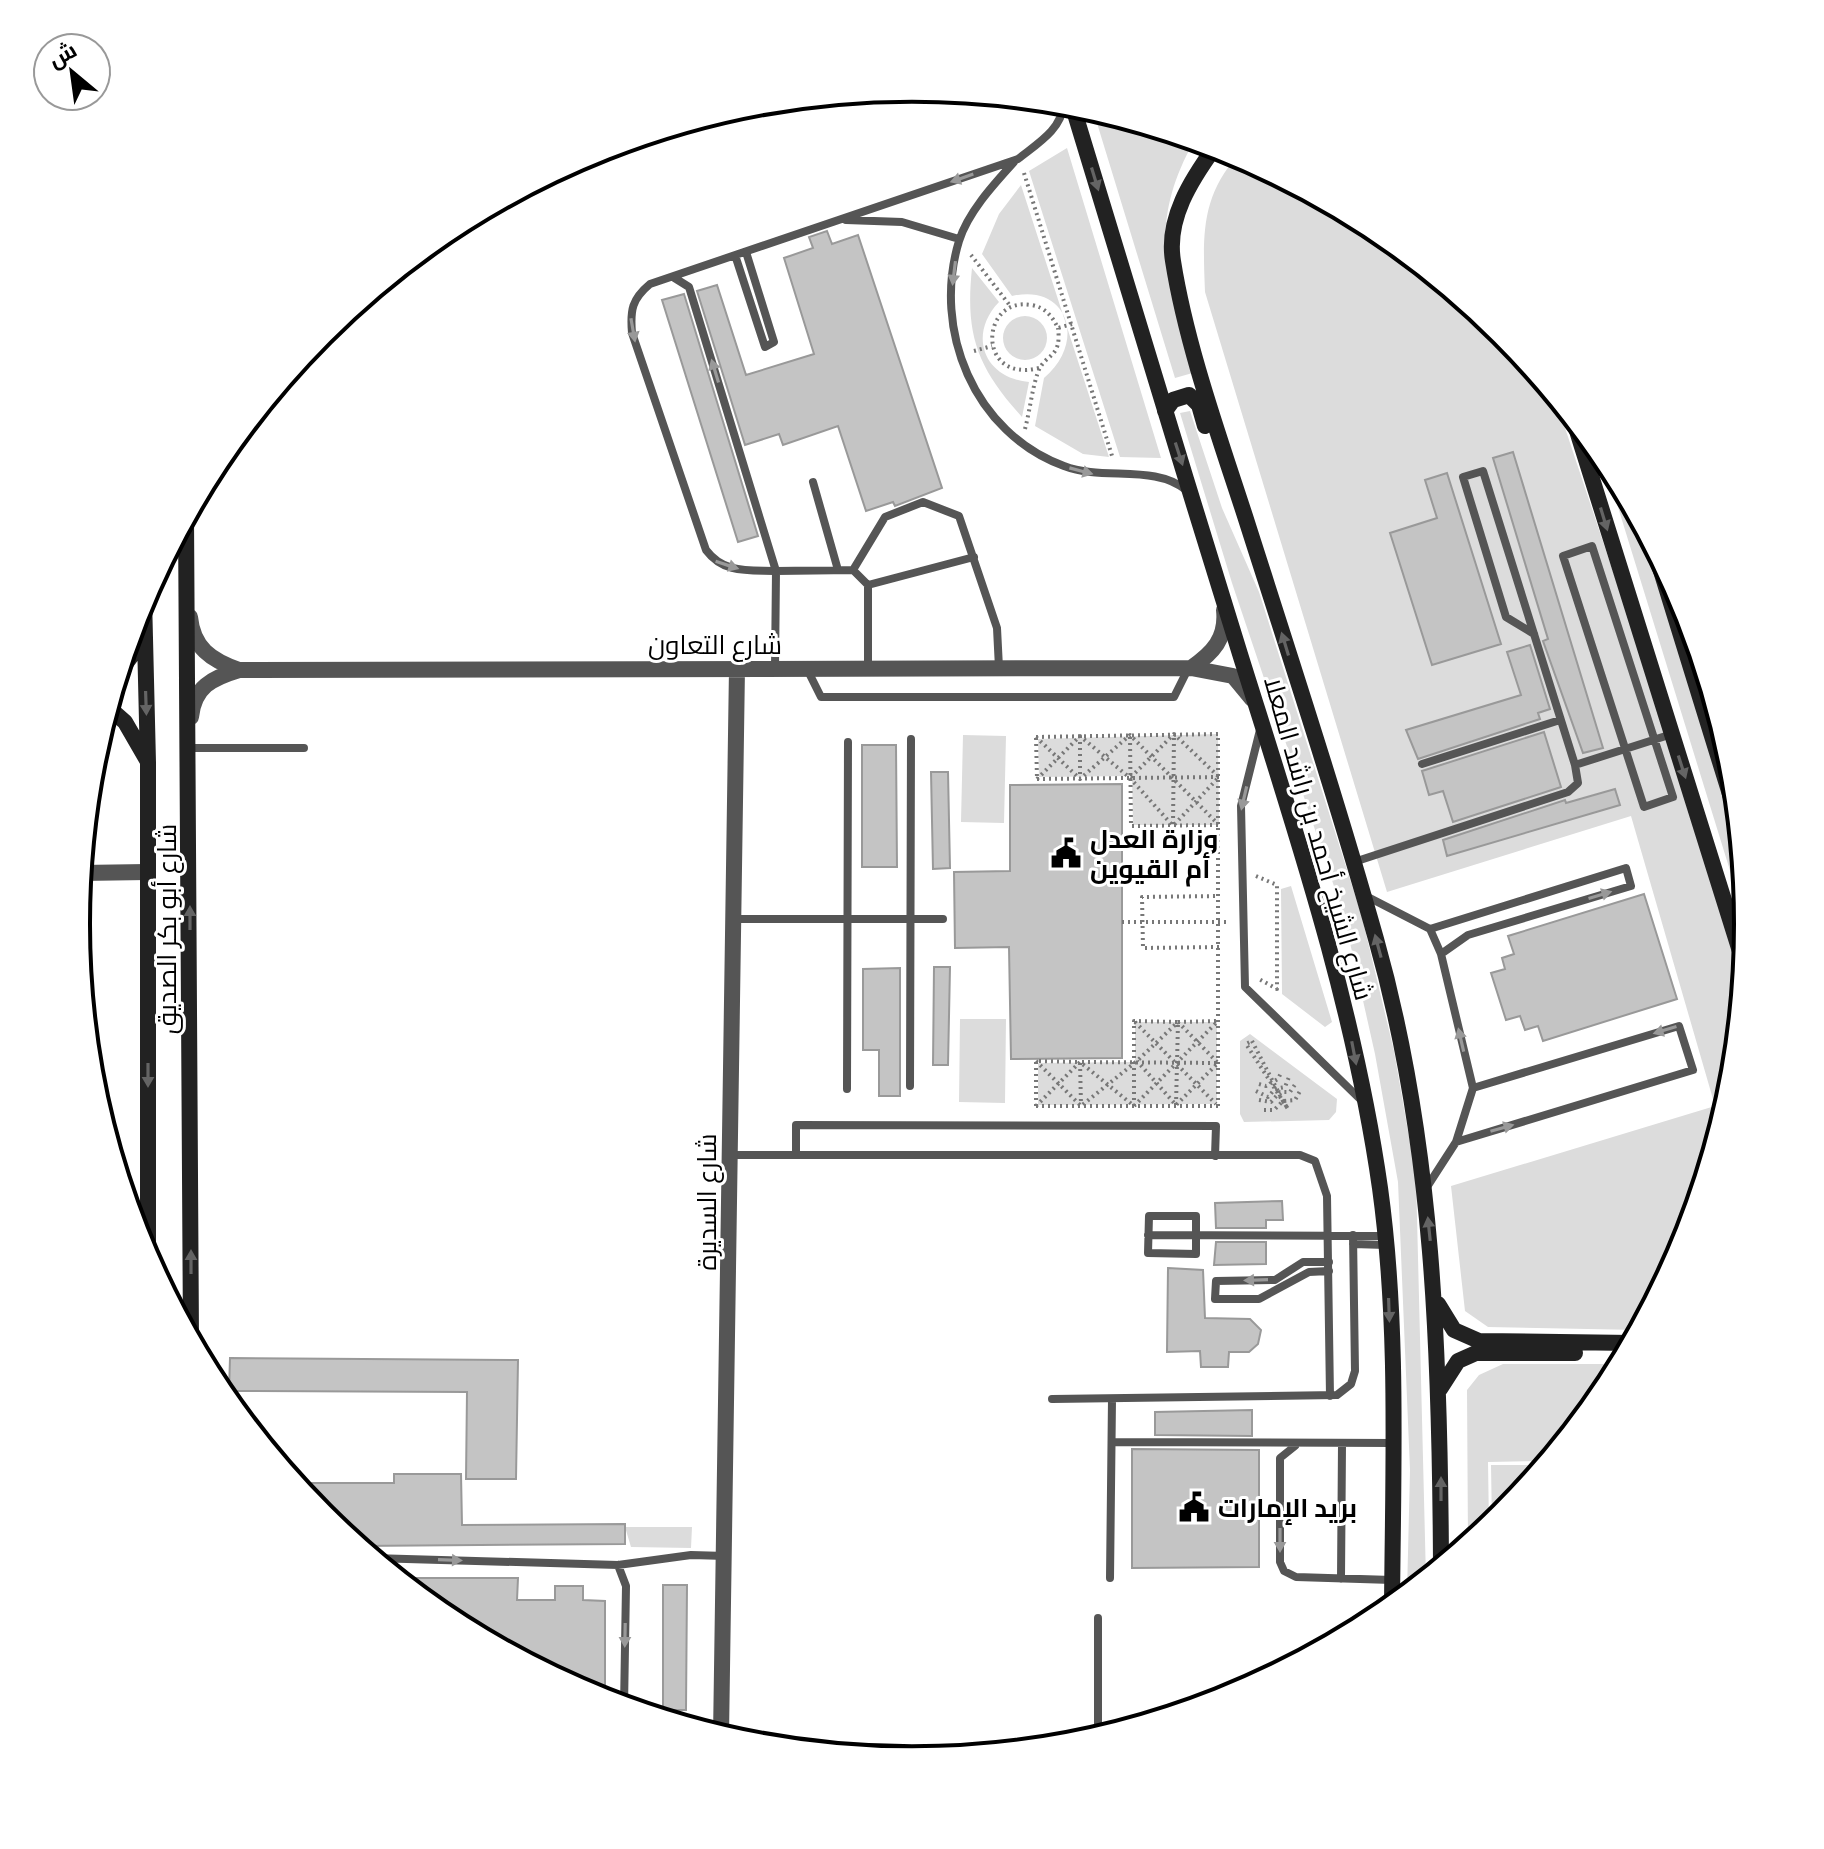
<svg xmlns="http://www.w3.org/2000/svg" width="1824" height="1849" font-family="'Public Sans',Cairo,sans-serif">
<rect width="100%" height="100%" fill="#fff"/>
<path fill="#dcdcdc" d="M1093,110L1194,141C1145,229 1168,282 1196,372L1175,378Z
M1067,148L1161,458L1120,457L1029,171Z
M1238,155L1377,230L1503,334L1554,395L1692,808L1742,983L1732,1088L1684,1245L1639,1330L1488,1327L1465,1311L1451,1186L1715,1106L1631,816L1387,892L1205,292C1203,238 1200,198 1238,155Z
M1021,185L1109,457L1083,454L1035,426L1044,378C1087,342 1068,283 1012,296L982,254L999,214Z
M972,268L999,302C968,334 983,378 1029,382L1022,417C977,367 965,335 972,268Z
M1003 338a22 22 0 1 1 44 0a22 22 0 1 1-44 0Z
M1190,411L1222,508L1259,592L1362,917L1394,1051L1416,1177L1426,1579L1407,1594L1410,1470L1398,1182L1375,1054L1344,916L1232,583L1180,413Z
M1601,452L1637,516L1740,846L1748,929Z
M1218,734L1219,825H1133L1132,776L1039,777L1038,739Z
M963,735L1006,736L1004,823L961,822Z
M1291,886L1332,1022L1325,1027L1282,994L1281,889Z
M960,1019H1006L1005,1103L959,1102Z
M1135,1022H1217V1104L1038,1105V1063L1135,1062Z
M1250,1034L1337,1099L1336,1112L1329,1120L1244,1122L1240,1114V1041Z
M1503,1364H1620L1607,1389L1542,1468V1461L1488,1462L1489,1527L1468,1544L1467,1390L1479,1375Z
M1491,1465H1539V1472L1492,1525Z
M625,1527H692L691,1548L631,1547Z"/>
<path fill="#c4c4c4" stroke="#999" stroke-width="2" d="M827,231L832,244L858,235L942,488L895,506L893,502L866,511L838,426L783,445L779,434L745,445L697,291L717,285L746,375L814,354L784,258L813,248L809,237Z
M684,294L758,536L738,542L662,300Z
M1513,452L1603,748L1583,753L1543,641L1548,639L1493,458Z
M1447,473L1501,644L1432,665L1390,533L1437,518L1425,480Z
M1530,645L1550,709L1538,713L1540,719L1418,759L1406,730L1521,695L1507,652Z
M1544,732L1561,787L1453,822L1443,791L1429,795L1422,771Z
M862,745H896L897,867H862Z
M931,772H948L950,868L933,869Z
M1122,784V1058L1011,1059L1009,947L955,948L954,872L1010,871V785Z
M1615,789L1620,805L1447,856L1443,840L1565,800L1566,803Z
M1644,894L1677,999L1543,1041L1538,1026L1525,1030L1520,1016L1506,1020L1491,973L1505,969L1502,958L1514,954L1508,936Z
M934,967H950L948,1065H933Z
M900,968V1096H879V1050H863V969Z
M1282,1201L1283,1220H1266V1228H1216L1215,1203Z
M1216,1242H1266V1264L1214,1265Z
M1168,1268L1203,1270L1205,1318L1250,1319L1261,1330L1258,1344L1249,1352H1229L1228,1367H1201L1200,1351L1167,1352Z
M230,1358L518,1360L516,1479H466L467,1392L229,1391Z
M1252,1410V1436L1155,1435V1412Z
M1132,1449L1259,1450V1567L1132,1568Z
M394,1474H461L462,1525L625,1524V1544L357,1546L321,1515L294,1483H394Z
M396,1578H518L517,1600H555V1586H583V1600L605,1601V1685H585V1693L447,1619Z
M663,1585H687L686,1710H663Z"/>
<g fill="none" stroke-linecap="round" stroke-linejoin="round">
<path stroke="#777" stroke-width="4" stroke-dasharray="2 4" stroke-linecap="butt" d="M1024,173L1113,459
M971,255L1011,307
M974,351L992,346
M1039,368C976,384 980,296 1031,305C1045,307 1052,316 1058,328L1072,324
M1025,429C1030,410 1032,389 1038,372C1045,353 1062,359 1058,328
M1080,736V778
M1036,737L1218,734V1106
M1036,737L1080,779L1130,735L1217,823
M1130,737L1131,826L1219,825
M1036,738L1037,779
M1131,777L1174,734L1219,777L1173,826
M1037,779L1080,736L1130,778L1173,826
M1037,779L1219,777
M1173,824L1174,736
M1256,876L1277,885V989L1259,979
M1122,922H1230
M1219,947L1143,948L1142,897L1219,896
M1135,1022L1216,1104
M1178,1022L1218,1021
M1252,1041L1283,1101L1288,1109L1246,1044Z
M1036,1061L1081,1106L1137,1061L1178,1022L1218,1063L1176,1105L1137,1061
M1039,1061L1080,1062L1081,1105
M1082,1062L1217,1063
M1259,1084L1266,1086L1278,1079L1281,1073
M1256,1091L1268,1097L1275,1089L1285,1087L1289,1077
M1259,1100L1271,1102L1280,1092H1290L1296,1083
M1036,1106L1080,1062L1134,1106L1218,1021
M1036,1106H1218
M1036,1106V1061
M1134,1106V1021L1178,1022L1176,1105
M1264,1110H1274L1283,1101L1295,1100L1300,1091"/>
<path stroke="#555" stroke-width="8" d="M1014,162C994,184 968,212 959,241C932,330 974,433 1064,466C1103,481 1155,464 1186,490
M846,220L902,222L959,239
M735,255L765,347L774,342L746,252
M673,277L689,287L776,571C748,570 724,574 706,550L632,333C630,310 632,299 650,284L1018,159C1038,143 1061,130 1064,104
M813,482L838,570
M1592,546L1673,797L1644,807L1563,556Z
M853,570L885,517L923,502L959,516L997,628L999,668
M1534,634L1506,617L1463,477L1483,471L1575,765L1672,734
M775,668L776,571L853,570L868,585L974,557
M868,668V585
M807,669L821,697H1174L1189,667
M1260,730L1241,806L1245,987L1362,1101
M190,748H304
M1422,764L1560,720
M1354,862L1568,792L1578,783L1575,765
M1364,895L1430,929L1441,954
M732,919H943
M1430,929L1626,868L1631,886L1468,935L1441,954L1473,1088L1456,1142
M910,1086L911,739
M847,1089L848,742
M730,1155H796V1125L1216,1126L1215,1156
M796,1155H1300L1315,1161L1327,1196L1330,1396
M1425,1190L1456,1142L1693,1070L1679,1026L1473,1088
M1149,1216H1196V1254L1148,1253Z
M1148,1235L1385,1236
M1353,1244L1386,1245
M1329,1262H1303L1275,1280L1216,1281L1215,1299H1259L1309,1272L1329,1271
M1052,1399L1337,1395L1351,1384L1355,1371L1353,1235
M1112,1442L1393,1443
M1295,1446L1280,1458V1562L1284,1571L1296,1577L1392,1580
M372,1558L618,1565L691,1555L726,1556
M618,1565L626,1586L624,1707
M1110,1578L1112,1399
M1341,1579L1342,1444
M1339,1639L1345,1637
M1098,1738V1618"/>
<path stroke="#555" stroke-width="16" d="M1224,610C1227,638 1213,653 1191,668L1233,676L1252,699
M190,617C193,648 211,660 239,670C212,678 194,687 191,717
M239,670L1191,668
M81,873L147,872
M721,1736L737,668"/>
<path stroke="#222" stroke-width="16" d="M1072,104C1128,288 1183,471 1240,654C1295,830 1354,1005 1380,1188C1399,1325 1393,1468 1392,1607
M1215,147C1191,180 1166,219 1173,261C1186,344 1219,436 1245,516C1290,657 1336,797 1376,939C1434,1144 1440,1355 1441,1567
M1165,411L1173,400L1189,395L1199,405L1205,426
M1573,418L1744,964
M186,517L191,1340
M1653,545L1737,817
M144,597L148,763V1259
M120,671L144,639
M108,707L125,722L147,760
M1438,1304L1454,1330L1479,1341L1632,1343
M1440,1389L1458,1361L1476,1353H1575"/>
</g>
<defs><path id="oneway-solid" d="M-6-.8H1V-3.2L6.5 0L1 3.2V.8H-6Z" transform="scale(2)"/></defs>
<g fill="#999">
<use href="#oneway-solid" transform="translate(962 178) rotate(161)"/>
<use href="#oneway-solid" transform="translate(954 273) rotate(97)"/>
<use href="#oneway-solid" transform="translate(633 330) rotate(80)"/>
<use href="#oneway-solid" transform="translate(715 371) rotate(-107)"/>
<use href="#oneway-solid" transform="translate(1081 471) rotate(15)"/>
<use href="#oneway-solid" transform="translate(727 565) rotate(18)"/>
<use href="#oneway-solid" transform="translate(1244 798) rotate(103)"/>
<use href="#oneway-solid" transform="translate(1600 895) rotate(-17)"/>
<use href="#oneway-solid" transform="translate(1665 1030) rotate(163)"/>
<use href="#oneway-solid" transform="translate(1461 1040) rotate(-103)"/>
<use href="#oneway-solid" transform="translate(1502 1128) rotate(-16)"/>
<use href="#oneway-solid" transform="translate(1256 1280) rotate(178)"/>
<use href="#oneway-solid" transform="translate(1280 1540) rotate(90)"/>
<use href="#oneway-solid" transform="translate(450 1560) rotate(2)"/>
<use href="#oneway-solid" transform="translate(625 1635) rotate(91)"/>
</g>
<g fill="#646464">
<use href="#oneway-solid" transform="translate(1095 179) rotate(73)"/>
<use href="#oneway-solid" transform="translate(1179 454) rotate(72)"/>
<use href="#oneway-solid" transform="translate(1604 519) rotate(73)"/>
<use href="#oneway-solid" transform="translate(1285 644) rotate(-107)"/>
<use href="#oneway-solid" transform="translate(146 703) rotate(88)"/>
<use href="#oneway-solid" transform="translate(1682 767) rotate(72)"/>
<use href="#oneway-solid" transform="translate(190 918) rotate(-90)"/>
<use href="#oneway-solid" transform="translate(1378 946) rotate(-105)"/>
<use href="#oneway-solid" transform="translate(1354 1053) rotate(79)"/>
<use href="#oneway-solid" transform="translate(148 1075) rotate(90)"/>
<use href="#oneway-solid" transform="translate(1429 1229) rotate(-96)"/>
<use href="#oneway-solid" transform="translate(191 1262) rotate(-90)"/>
<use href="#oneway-solid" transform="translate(1389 1310) rotate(88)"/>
<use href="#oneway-solid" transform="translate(1441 1489) rotate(-90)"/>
</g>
<defs>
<g id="civic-bare" transform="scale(2.4)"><path d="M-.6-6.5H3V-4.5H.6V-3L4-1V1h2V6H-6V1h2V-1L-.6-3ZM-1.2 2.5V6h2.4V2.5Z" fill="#000" stroke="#fff" stroke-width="2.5" paint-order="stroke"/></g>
</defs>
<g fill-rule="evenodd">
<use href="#civic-bare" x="1066" y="853"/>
<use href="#civic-bare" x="1194" y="1507"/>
</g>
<g text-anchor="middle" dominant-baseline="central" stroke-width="6" stroke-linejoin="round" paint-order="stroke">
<g font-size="26" fill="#000" stroke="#fff">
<text x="715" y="644">شارع التعاون</text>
<text transform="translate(1319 838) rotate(74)">شارع الشيخ أحمد بن راشد المعلا</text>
<text transform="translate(166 929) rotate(-90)">شارع أبو بكر الصديق</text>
<text transform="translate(706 1202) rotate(-90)">شارع السديرة</text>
</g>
<g font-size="26" font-weight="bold" fill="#000" stroke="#fff" text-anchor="start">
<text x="1090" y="838">وزارة العدل<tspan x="1090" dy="30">أم القيوين</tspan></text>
<text x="1218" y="1507">بريد الإمارات</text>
</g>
</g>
<path d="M0 0H1824V1849H0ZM90 924a822 822 0 1 1 1644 0a822 822 0 1 1-1644 0Z" fill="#fff" fill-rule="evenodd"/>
<path fill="none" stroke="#000" stroke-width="4" d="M90 924a822 822 0 1 1 1644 0a822 822 0 1 1-1644 0Z"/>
<g transform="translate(72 72) rotate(331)"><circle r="38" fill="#ffffff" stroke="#999999" stroke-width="2"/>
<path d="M0-6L14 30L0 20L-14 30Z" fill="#000000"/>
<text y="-12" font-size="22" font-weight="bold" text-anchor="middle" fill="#000000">ش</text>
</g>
</svg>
